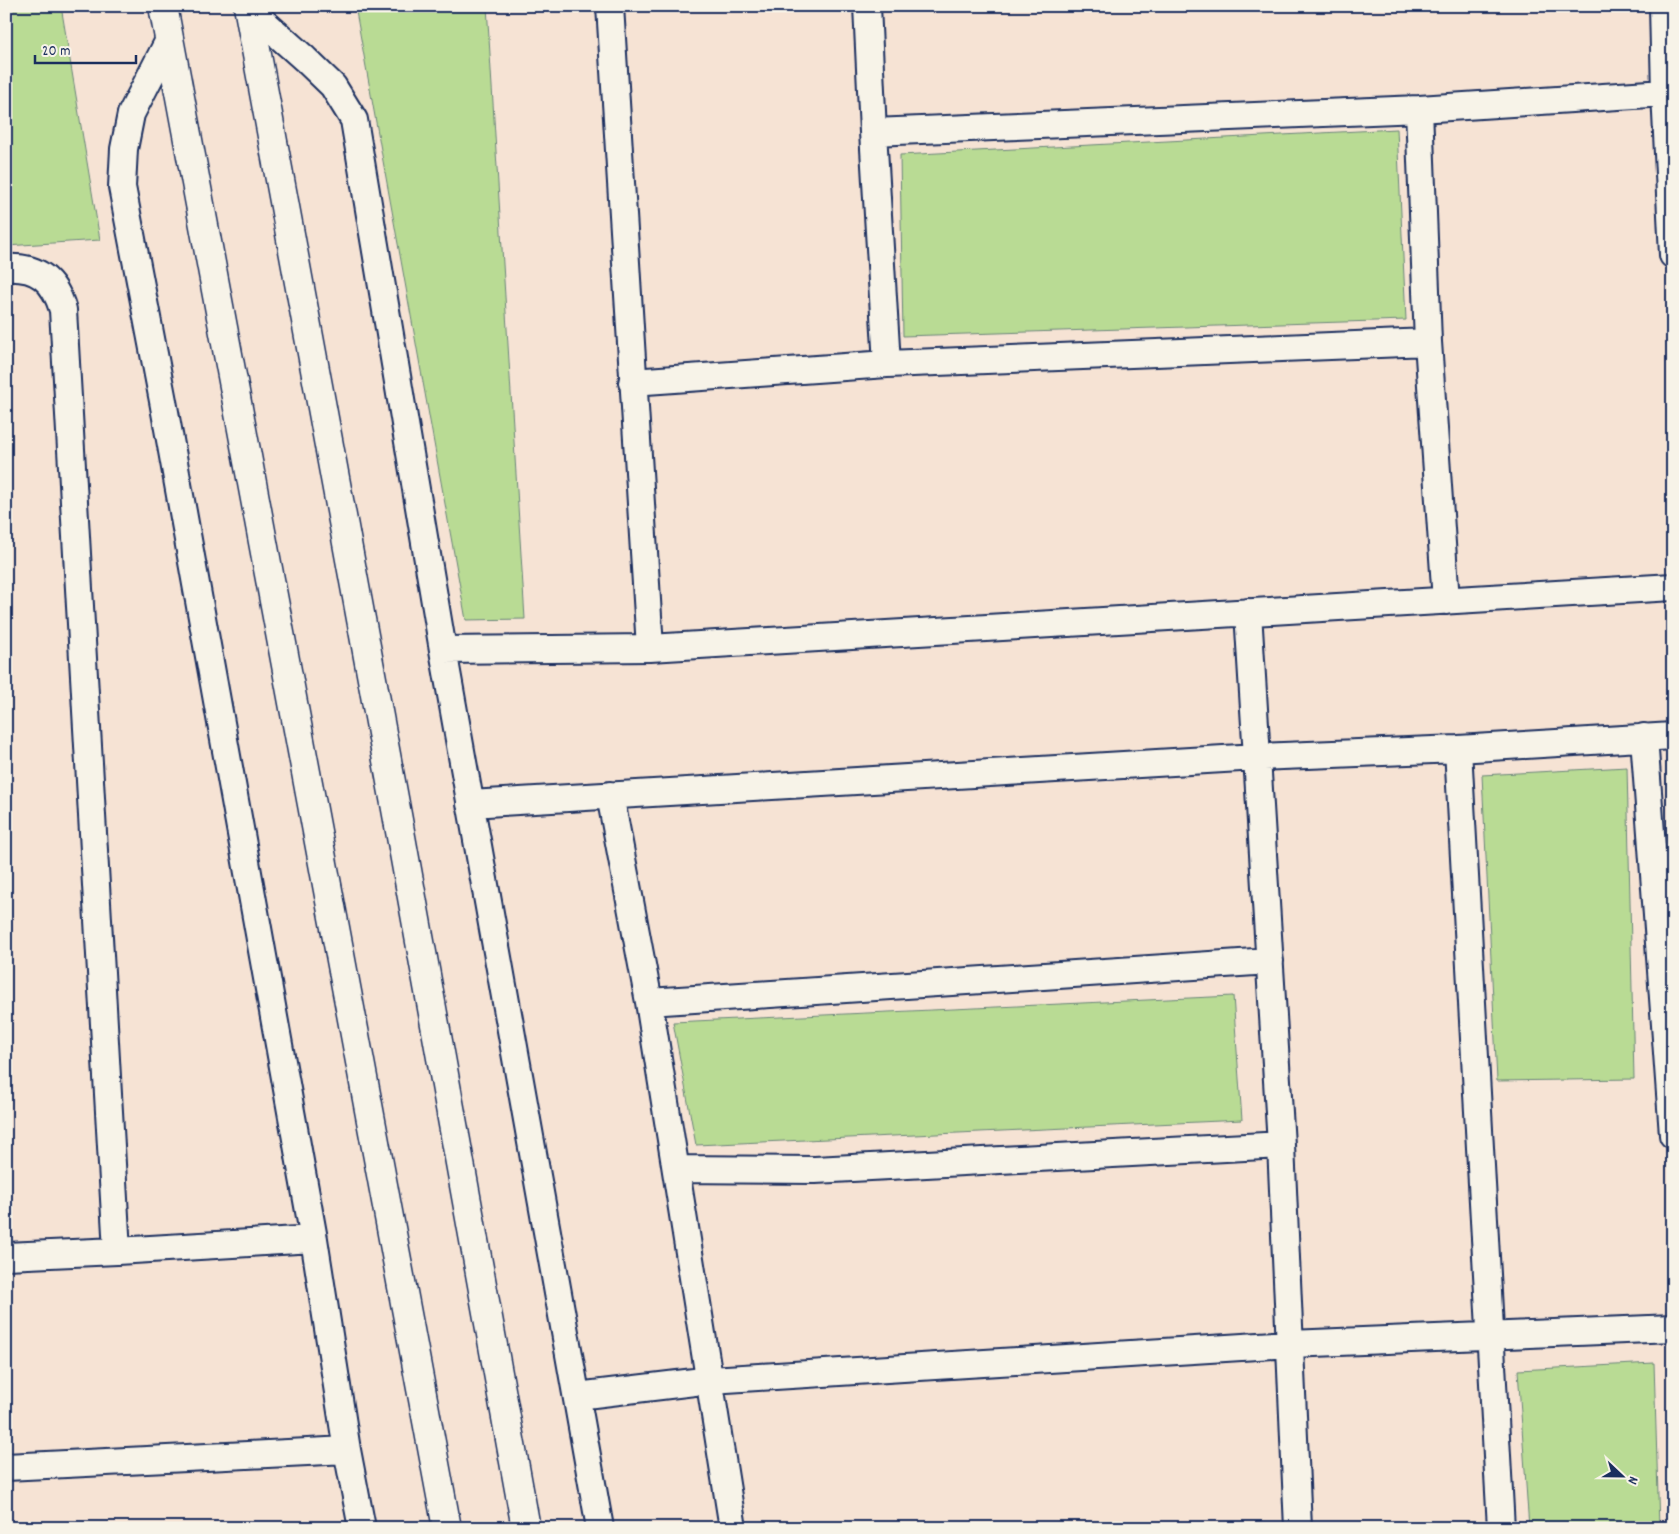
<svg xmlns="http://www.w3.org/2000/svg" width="1679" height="1534" font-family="Dekko,sans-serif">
<rect width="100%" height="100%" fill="#f6e3d4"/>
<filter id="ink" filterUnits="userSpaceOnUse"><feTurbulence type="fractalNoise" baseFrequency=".02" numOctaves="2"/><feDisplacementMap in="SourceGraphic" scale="10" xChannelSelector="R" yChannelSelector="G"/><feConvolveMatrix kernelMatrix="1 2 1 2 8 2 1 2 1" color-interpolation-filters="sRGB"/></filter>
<g filter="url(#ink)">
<path fill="#b9db94" stroke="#6a8579" d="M6,6H61L100,240L6,246Z
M355,6H487L525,619L466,620Z
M1397,129L1406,320L903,336L900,155Z
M1627,767L1634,1079L1497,1081L1482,775Z
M1233,996L1242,1120L696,1145L673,1022Z
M1654,1363L1659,1528H1529L1518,1370Z"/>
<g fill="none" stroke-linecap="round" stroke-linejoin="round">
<g stroke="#1b2f5e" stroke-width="30">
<path id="minor" d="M610,6L650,648
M867,6L873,132L887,364
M1663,6L1665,93L1673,255
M248,8L305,59L333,86L354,120L443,650L600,1528
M169,40L131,114L124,149L122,187L163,401L314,1239L347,1450L362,1528
M1419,109L1428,342L1446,601
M873,132L1419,109L1665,93
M6,268C38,266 54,280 63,310L117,1251
M632,382L887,364L1428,342
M1248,612L1281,1145L1298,1528
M443,650L650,648L1673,587
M1644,737L1673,1135
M1458,749L1501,1528
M610,795L649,1002L733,1528
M470,804L1257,757L1458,749L1673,736
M649,1002L1270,961
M676,1169L815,1170L1281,1145
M6,1256L117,1251L314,1239
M577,1396L711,1380L1290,1344L1673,1328
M6,1467L347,1450"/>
</g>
<g stroke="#1b2f5e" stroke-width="31">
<path id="tertiary" d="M163,6L447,1528
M248,6L396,809L526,1528"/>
</g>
<use href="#minor" stroke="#f7f3e8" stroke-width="26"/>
<use href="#tertiary" stroke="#f7f3e8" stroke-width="28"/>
</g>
</g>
<rect width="1679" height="1534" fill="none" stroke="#f7f3e8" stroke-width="25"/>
<rect x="12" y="12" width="1654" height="1509" fill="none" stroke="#1b2f5e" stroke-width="2" filter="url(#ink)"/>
<g transform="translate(1622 1476) rotate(112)" stroke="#f7f3e8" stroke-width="4" paint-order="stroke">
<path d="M0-4L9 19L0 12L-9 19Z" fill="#1b2f5e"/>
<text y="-8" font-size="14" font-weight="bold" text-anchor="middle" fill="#1b2f5e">N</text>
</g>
<path d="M35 55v8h101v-8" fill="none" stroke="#1b2f5e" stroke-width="2.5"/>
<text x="42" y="55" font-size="15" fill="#1b2f5e" stroke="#f7f3e8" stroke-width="4" paint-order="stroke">20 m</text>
</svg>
